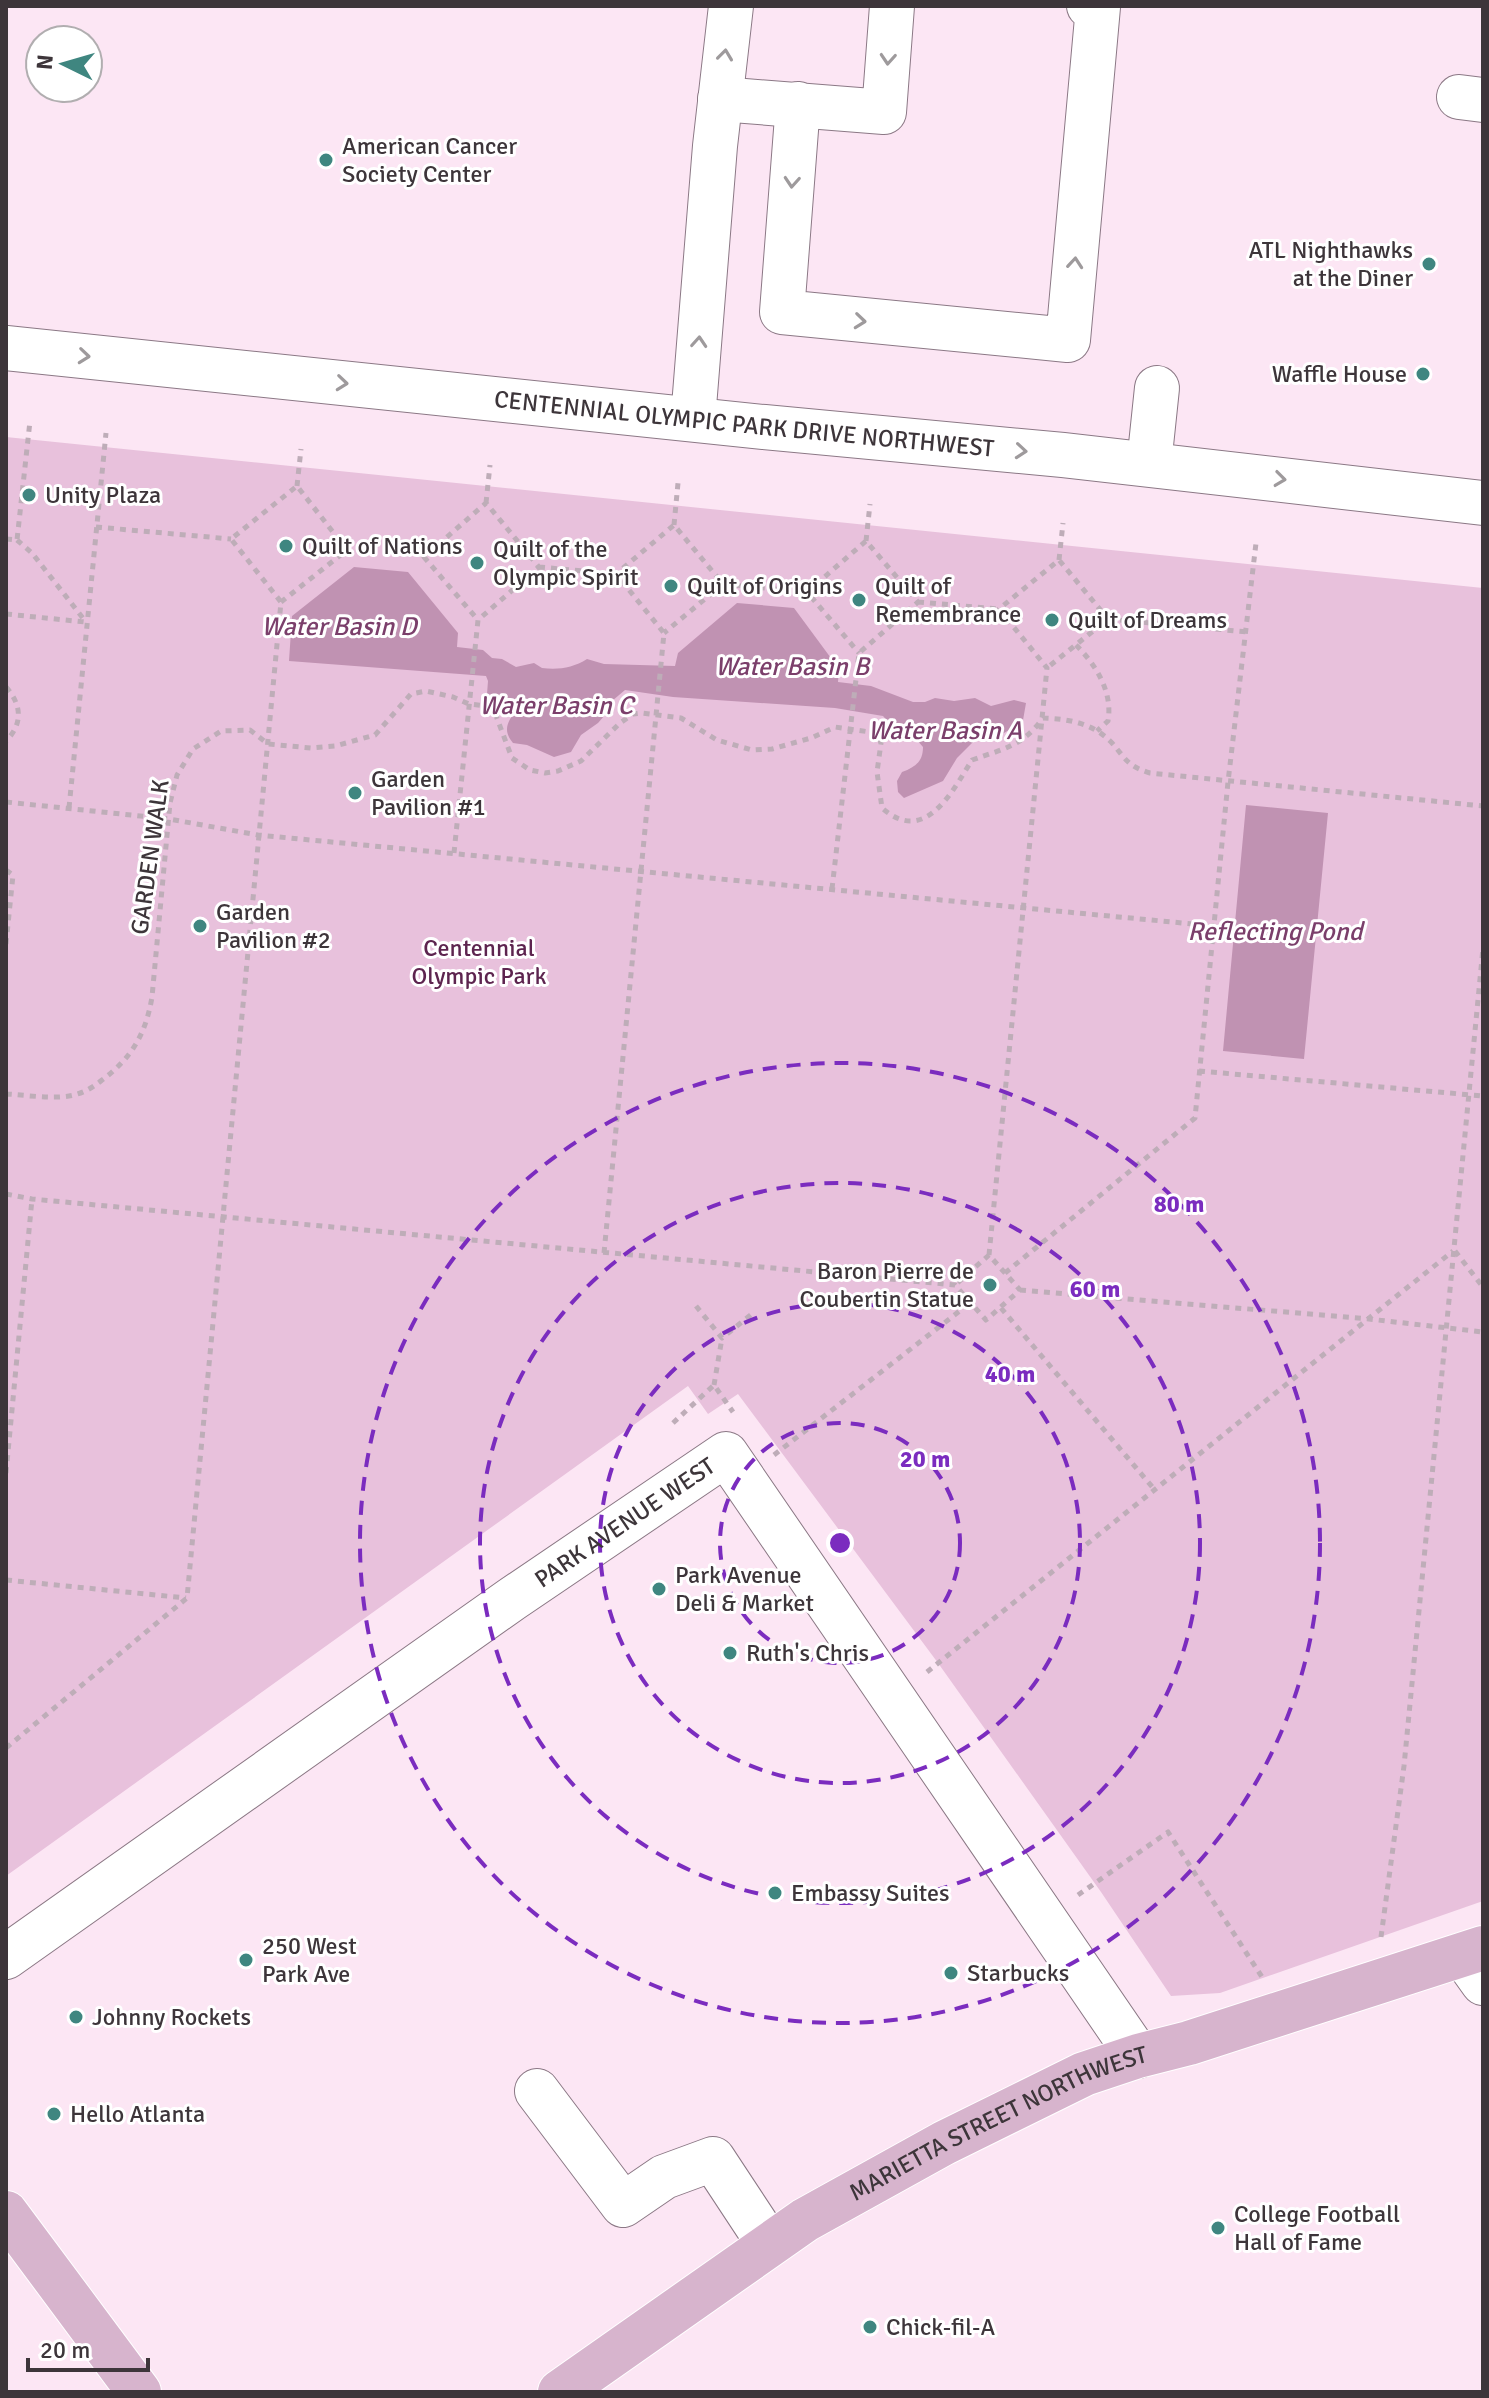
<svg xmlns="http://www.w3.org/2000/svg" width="1489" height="2398" font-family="Signika,sans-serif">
<rect width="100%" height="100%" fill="#fce6f4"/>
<path fill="#e8c1dc" d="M6,437L1483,588V1901L1220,1993L1171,1996L1101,1892L938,1663L738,1394L708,1414L688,1386L6,1876Z"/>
<path fill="#c092b2" d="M354,567L408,572L458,633L457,647L483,650L492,658L502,659L516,667L534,663L542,668C558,670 573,668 587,659L604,664L675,666L678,653L737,603L794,608L839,669L838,682L871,686L913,702H925L935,698L954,701L975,698L991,706L1014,700L1026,703L1022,726L1014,727L994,739H976L957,758L943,781L904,798L898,792L897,781L902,772C916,767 923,761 923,747L916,739L892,726L883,716L835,708L673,697L625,690L612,701L605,715L598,723L581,735L571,752L554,757L527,745L513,743C500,727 511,720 518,705L509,698L487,694L488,681L486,676L289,661L292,616Z
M1246,805L1328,813L1304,1059L1223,1051Z"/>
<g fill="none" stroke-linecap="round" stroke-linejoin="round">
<g stroke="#8b7885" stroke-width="46">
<g id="minor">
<path d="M1459,97L1483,100"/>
<path d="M720,99L884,112L892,6"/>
<path d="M798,104L782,312L1068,340L1098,7L1089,6"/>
<path id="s1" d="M6,348L764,427L1063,455L1483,503"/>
<path d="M693,419L715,146L731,6"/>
<path d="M1149,464L1157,388"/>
<path d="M1463,1955L1483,1983"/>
<path id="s2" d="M6,1957L512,1599L726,1454L1138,2056"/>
<path d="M537,2091L623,2205L664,2177L713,2159L769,2244"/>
</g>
</g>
<g stroke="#fff" stroke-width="46">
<g id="major">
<path d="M6,2213L139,2392"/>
<path id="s3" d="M560,2392L805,2220L944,2143L1084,2074L1138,2056L1189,2043L1483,1948"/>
</g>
</g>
<path stroke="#beadb8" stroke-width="5" stroke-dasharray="6 6" stroke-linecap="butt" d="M297,486L301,449
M486,503L490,465
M674,525L678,483
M96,527L231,539
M6,539L17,540L30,421
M17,540L32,553L86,622
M866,541L870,504
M1059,560L1063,523
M539,567L616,574
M723,584L807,592
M918,602L999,609
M6,614L85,622
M1108,619L1247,632
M1076,645C1096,665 1113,692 1108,721L1097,731
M6,687C22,705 23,724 6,741
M6,802L169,819L258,835L1214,926
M69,808L106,433
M454,853L478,620L539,567L486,503L424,557L478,620
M6,870L13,875L6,944
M832,889L859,653L918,602L866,541L807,592L859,653
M1199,1071L1483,1096
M6,1094C26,1095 49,1099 69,1096C82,1094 92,1088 102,1080C132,1058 146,1033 152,997L170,803L177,775L193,749L221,731L250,730L268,744L311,748L335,746L375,735L411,694L426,691L453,697L469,704L487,706L495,713L512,758L530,770L545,773L558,771L581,761L620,723L633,714L641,713L681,718L717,740L752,750L772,749L811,738L835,727L877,733L881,743L877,772L882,808C925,846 952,792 972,760C1003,749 1023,746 1043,718C1069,719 1093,723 1112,743C1126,759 1127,766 1150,773L1483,806
M6,1194L32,1199L955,1285L986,1320L1020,1290L989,1255L955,1285
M1455,1251L1483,1287
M604,1253L664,633L616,574L674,525L723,584L664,633
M989,1255L1047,668L999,609L1059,560L1108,619L1047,668
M1005,1273L1195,1118L1228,782L1256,543
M1020,1290L1369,1319L1483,1332
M696,1306L722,1338L753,1313
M1001,1308L1154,1489
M714,1385L722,1338
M673,1423L714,1385L733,1412
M774,1455L970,1303
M6,1473L32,1199
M6,1580L186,1598
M927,1672L1453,1251
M6,1748L187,1598L281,602L231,539L297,486L347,550L281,602
M1078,1895L1168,1832L1262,1977
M1381,1937L1404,1766L1483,948"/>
<use href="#minor" stroke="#fff" stroke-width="44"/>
<use href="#major" stroke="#d7b4cd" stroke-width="44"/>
</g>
<defs><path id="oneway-chevron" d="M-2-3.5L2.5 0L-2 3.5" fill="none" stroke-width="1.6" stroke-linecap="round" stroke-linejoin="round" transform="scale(2)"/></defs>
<g stroke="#9e9a9c">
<use href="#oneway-chevron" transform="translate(725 55) rotate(-83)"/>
<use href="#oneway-chevron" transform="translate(888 59) rotate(94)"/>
<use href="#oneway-chevron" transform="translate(792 182) rotate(94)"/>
<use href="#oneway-chevron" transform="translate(1075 263) rotate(-85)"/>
<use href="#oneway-chevron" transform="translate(860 321) rotate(6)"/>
<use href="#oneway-chevron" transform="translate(699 342) rotate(-86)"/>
<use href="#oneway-chevron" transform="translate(84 356) rotate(6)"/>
<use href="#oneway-chevron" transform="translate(342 383) rotate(6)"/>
<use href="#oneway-chevron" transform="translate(1021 451) rotate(5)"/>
<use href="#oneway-chevron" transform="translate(1280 479) rotate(7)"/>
</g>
<g fill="none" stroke="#7b2cbf" stroke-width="4" stroke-dasharray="14 10">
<circle cx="840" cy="1543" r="120"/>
<circle cx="840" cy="1543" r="240"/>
<circle cx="840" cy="1543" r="360"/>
<circle cx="840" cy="1543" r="480"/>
</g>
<g fill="#3f8680" stroke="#fff" stroke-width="3">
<circle cx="326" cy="160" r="8"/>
<circle cx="1429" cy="264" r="8"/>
<circle cx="1423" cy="374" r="8"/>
<circle cx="29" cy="495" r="8"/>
<circle cx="286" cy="546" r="8"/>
<circle cx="477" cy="563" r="8"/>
<circle cx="671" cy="586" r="8"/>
<circle cx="859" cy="600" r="8"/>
<circle cx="1052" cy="620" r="8"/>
<circle cx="355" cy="793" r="8"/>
<circle cx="200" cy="926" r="8"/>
<circle cx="990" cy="1285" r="8"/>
<circle cx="659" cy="1589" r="8"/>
<circle cx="730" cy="1653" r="8"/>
<circle cx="775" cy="1893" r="8"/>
<circle cx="246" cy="1960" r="8"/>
<circle cx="951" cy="1973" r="8"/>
<circle cx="76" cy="2017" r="8"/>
<circle cx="54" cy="2114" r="8"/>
<circle cx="1218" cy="2228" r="8"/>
<circle cx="870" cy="2327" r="8"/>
</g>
<g text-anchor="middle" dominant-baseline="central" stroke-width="6" stroke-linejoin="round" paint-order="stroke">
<g font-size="24" fill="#3d353a" stroke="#fff" text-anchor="start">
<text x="342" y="146">American Cancer<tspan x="342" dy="28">Society Center</tspan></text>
<text x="1413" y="250" text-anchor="end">ATL Nighthawks<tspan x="1413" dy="28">at the Diner</tspan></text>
<text x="1407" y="374" text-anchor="end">Waffle House</text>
<text x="45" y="495">Unity Plaza</text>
<text x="302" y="546">Quilt of Nations</text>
<text x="493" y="549">Quilt of the<tspan x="493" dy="28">Olympic Spirit</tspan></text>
<text x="687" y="586">Quilt of Origins</text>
<text x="875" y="586">Quilt of<tspan x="875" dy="28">Remembrance</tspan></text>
<text x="1068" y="620">Quilt of Dreams</text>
<text x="371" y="779">Garden<tspan x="371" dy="28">Pavilion #1</tspan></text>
<text x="216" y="912">Garden<tspan x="216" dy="28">Pavilion #2</tspan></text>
<text x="974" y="1271" text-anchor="end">Baron Pierre de<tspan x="974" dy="28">Coubertin Statue</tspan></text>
<text x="675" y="1575">Park Avenue<tspan x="675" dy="28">Deli &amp; Market</tspan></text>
<text x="746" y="1653">Ruth's Chris</text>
<text x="791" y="1893">Embassy Suites</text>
<text x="262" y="1946">250 West<tspan x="262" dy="28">Park Ave</tspan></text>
<text x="967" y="1973">Starbucks</text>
<text x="92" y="2017">Johnny Rockets</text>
<text x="70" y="2114">Hello Atlanta</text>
<text x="1234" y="2214">College Football<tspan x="1234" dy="28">Hall of Fame</tspan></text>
<text x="886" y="2327">Chick-fil-A</text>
</g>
<g font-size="24" fill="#3d353a" stroke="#fff">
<text stroke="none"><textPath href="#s1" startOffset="742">CENTENNIAL OLYMPIC PARK DRIVE NORTHWEST</textPath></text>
<text transform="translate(150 857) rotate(-82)">GARDEN WALK</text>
<text stroke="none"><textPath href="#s2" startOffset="756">PARK AVENUE WEST</textPath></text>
<text stroke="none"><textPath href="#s3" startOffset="516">MARIETTA STREET NORTHWEST</textPath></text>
</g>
<g font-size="24" fill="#5d244f" stroke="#fff">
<text x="479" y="948">Centennial<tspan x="479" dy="28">Olympic Park</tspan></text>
</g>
<g font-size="26" font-style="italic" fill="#7b3f6b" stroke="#fff">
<text x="339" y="627">Water Basin D</text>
<text x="792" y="667">Water Basin B</text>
<text x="556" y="706">Water Basin C</text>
<text x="945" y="731">Water Basin A</text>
<text x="1275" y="932">Reflecting Pond</text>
</g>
</g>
<circle cx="840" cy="1543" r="12" fill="#7b2cbf" stroke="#fff" stroke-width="4"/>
<g font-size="24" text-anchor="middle" font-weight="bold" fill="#7b2cbf" stroke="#fff" stroke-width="6" stroke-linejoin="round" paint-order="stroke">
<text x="1179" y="1212">80 m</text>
<text x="1095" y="1297">60 m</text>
<text x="1010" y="1382">40 m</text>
<text x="925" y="1467">20 m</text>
</g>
<rect width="1489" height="2398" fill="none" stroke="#3d353a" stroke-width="16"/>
<g transform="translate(64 64) rotate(275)"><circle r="38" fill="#ffffff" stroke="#b1aeb0" stroke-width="2"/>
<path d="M0-6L14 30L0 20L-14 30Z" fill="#3f8680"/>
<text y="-12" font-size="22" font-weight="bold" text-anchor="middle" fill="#3d353a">N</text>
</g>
<path d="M28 2358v12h120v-12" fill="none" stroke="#3d353a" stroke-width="4"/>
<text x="40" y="2358" font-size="24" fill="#3d353a" stroke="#ffffff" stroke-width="6" paint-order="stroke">20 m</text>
</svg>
